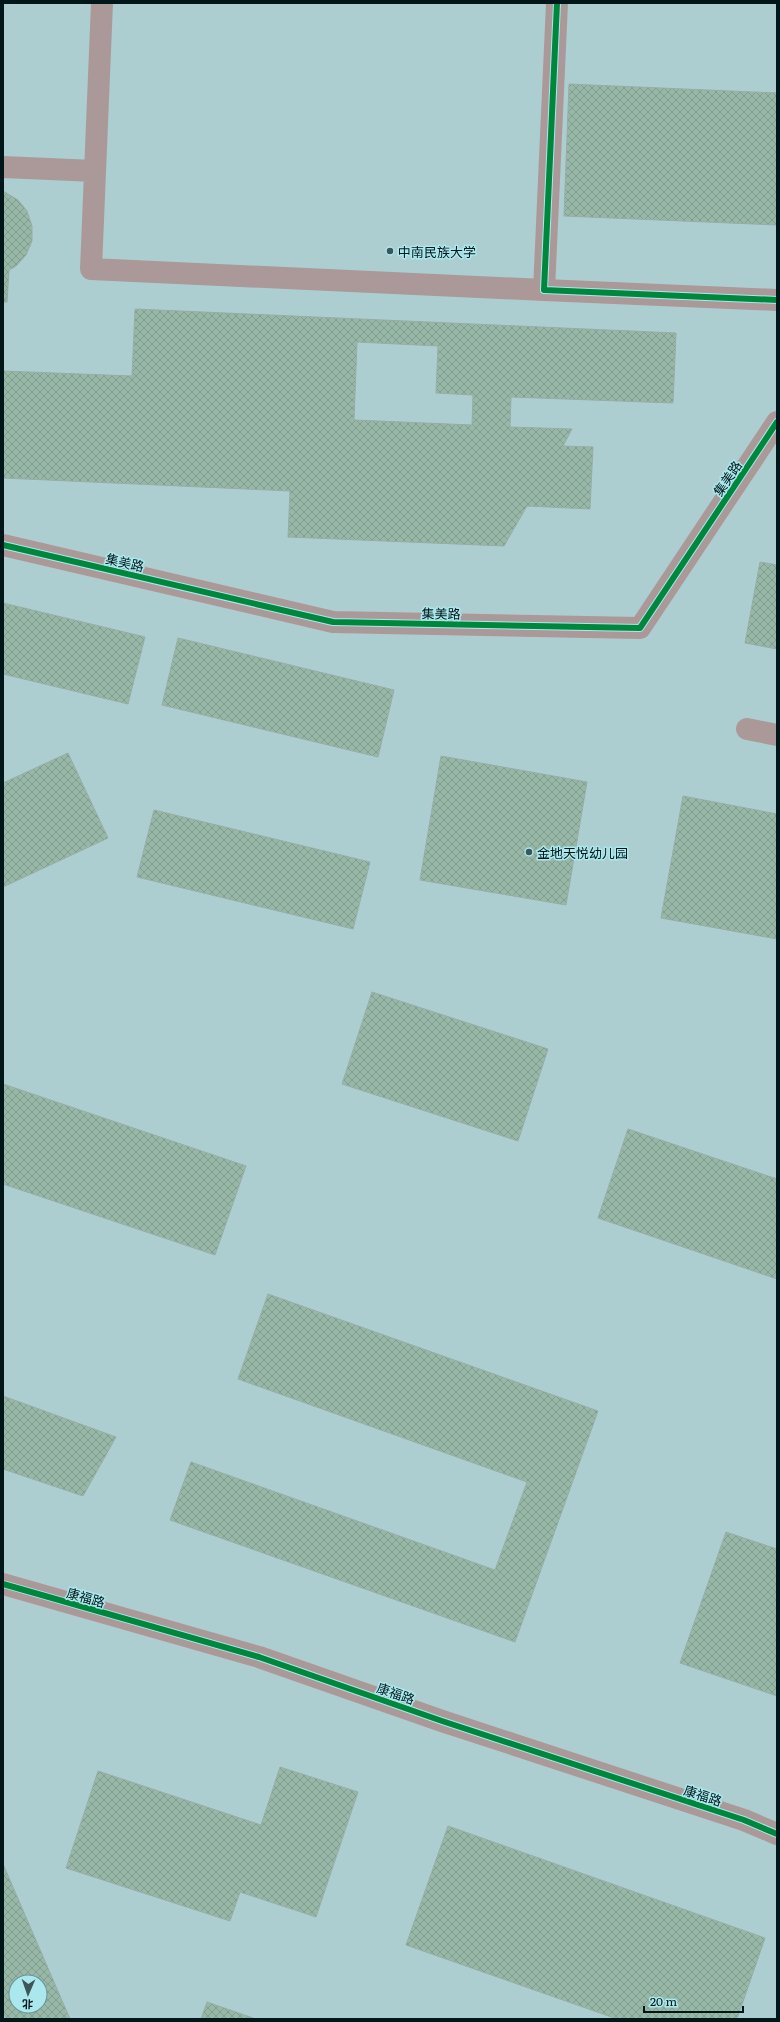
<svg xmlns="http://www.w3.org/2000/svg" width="780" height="2022" font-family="Literata,'Noto Sans SC',serif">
<defs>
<pattern id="building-cross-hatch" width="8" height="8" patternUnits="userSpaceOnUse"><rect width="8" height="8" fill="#98b8a7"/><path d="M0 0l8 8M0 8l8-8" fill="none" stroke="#819d8f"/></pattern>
</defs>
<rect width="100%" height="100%" fill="#adced1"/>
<path fill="url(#building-cross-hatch)" stroke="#98aca7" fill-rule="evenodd" d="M569,84L777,93V225L564,216Z
M3,191L18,200L27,211L32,226V241L26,255L16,266L9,270L7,302H3Z
M135,309L676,333L673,403L511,397L510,427L572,429L563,446L593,447L590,509L527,506L504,546L288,537L290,491L3,478V371L132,376ZM357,342L438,346L436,393L473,395L472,425L354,420Z
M760,562L777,565V649L745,643Z
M3,603L145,637L128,704L3,674Z
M178,638L394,690L378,757L162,705Z
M68,753L108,838L3,887V783Z
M441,756L587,782L566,905L420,880Z
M683,796L777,814V939L661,918Z
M154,810L370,862L353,929L137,877Z
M372,992L548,1049L518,1141L342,1084Z
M3,1084L246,1166L215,1255L3,1184Z
M628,1129L777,1179V1279L598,1218Z
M268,1294L598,1411L515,1642L170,1520L191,1462L495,1570L527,1482L238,1379Z
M3,1396L116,1437L83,1496L3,1469Z
M726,1532L777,1549V1696L680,1663Z
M280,1767L358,1792L316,1917L240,1892L230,1921L66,1868L98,1771L261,1825Z
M448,1826L765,1938L737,2019H617L406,1945Z
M3,1864L70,2019H6L3,2012ZM16,1982H40V2006H16Z
M207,2002L256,2019H201Z"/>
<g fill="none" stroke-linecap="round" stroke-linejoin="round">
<path stroke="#ab9999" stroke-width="22" d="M102,3L91,269L544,290
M557,3L544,290L777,300
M3,167L95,171
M3,545L333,622L640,628L777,422
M747,729L777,735
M3,1584L259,1657L442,1721L744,1820L777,1834"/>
<g stroke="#abe8ed" stroke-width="8">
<path id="cycleway" d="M557,3L544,290L777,300
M3,545L333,622L640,628L777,422
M3,1584L259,1657L442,1721L744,1820L777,1834"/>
</g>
<use href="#cycleway" stroke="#00873e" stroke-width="6"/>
</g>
<g fill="#3d5659" stroke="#abe8ed" stroke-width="1.5">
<circle cx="390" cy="251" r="4"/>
<circle cx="529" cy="852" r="4"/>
</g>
<g text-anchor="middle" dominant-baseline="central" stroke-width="3" stroke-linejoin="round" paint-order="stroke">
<g font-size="13" fill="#001618" stroke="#abe8ed" text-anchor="start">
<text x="398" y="251">中南民族大学</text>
<text x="537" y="852">金地天悦幼儿园</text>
</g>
<g font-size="13" fill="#001618" stroke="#abe8ed">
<text transform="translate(727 478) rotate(-56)">集美路</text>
<text transform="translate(125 562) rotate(13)">集美路</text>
<text transform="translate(441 613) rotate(1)">集美路</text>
<text transform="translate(86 1597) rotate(16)">康福路</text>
<text transform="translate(396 1693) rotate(19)">康福路</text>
<text transform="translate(703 1795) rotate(18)">康福路</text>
</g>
</g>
<rect width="780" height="2022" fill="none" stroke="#001618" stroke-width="8"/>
<g transform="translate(28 1994) rotate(182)"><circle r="19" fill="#abe8ed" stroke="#679498"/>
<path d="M0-3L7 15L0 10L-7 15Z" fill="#3d5659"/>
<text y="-6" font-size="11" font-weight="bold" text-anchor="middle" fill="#001618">北</text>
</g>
<path d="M644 2006v6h99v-6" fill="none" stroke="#001618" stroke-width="2"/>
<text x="650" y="2006" font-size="12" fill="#001618" stroke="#abe8ed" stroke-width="3" paint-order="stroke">20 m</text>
</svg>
